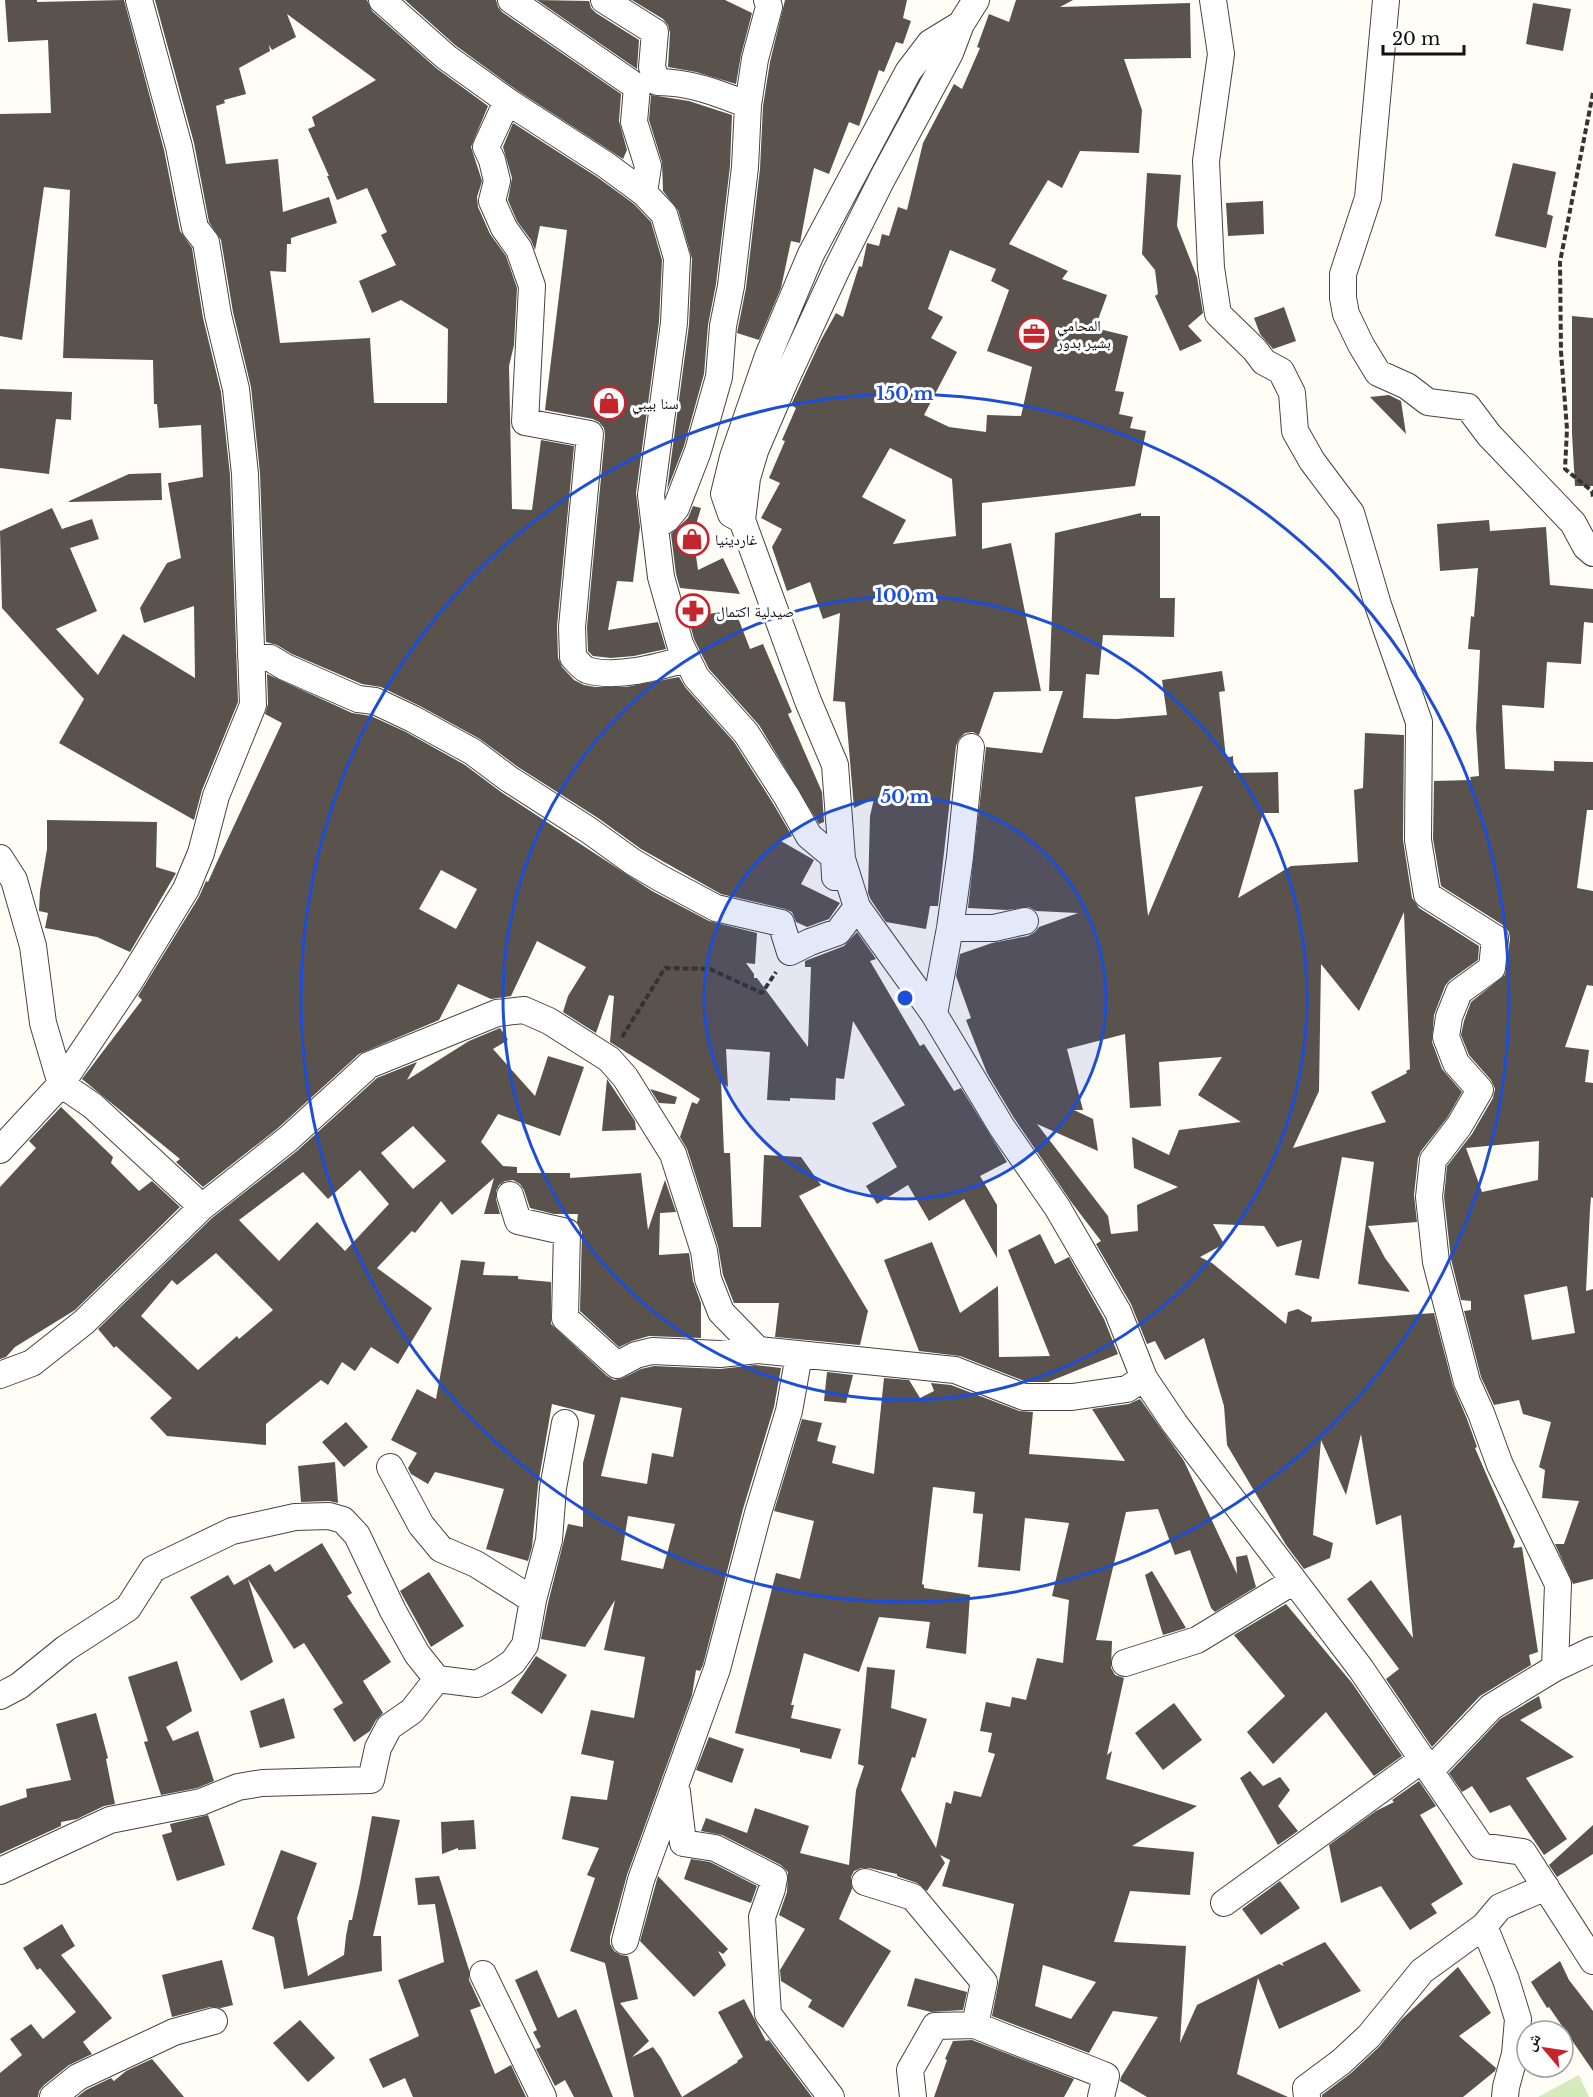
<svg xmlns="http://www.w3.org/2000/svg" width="1593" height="2097" font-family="'Libre Baskerville','Noto Naskh Arabic',serif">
<rect width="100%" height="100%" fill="#fffdf5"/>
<path fill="#d5ebbd" d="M1579,2075L1589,2097H1538Z"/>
<path fill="#5a524d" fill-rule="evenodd" d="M5,0H37V2L124,0L164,150L180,231L192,248L203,318L221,392L230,475L238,702L202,790L194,820L59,743L84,699L2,608L0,531L52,508L62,529L92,519L99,539L70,548L97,611L56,629L98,675L123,634L195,678L194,606L144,623L140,608L167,563L181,558L168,483L203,477L201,425L159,428L157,404H154L153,360L63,358L70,190L44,187L22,340L0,336V114L51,113L48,40L8,42Z
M155,0H367L372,11L436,68L488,106L471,147L482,181L477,197L478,207L490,234L506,256L517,288L514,345L509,366L512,509L532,510L541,440L574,446L557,626L558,658L562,667L574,680L584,685L595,687H626L679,677L685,687L734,742L774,805L792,836L781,841L814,860L801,884L840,903L829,919L807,927L796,922L792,912L785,909L721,894L641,849L598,818L518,767L480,739L420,706L381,687L362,684L292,654L277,645L266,642L260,473L251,387L233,312L221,240L209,222L194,143ZM287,14L376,80L312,117L315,126L308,129L329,176H327L337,200L367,188L387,232L381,235L396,265L359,281L372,313L401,300L448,329L447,403H374L370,338L280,343L270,271L286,272L287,244H291V238L337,223L329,197L283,212L278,159L226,164L216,106L225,103L224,100L246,94L239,68L270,51L269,45L272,50L296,37Z
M405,0H496L498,7L502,12L621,94L619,121L627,150L623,159L518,91L455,45Z
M537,0L589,1L591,8L596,13L639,40L637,69Z
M632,0H725L752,13L741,55L736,84L696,72L668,67L670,33L668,25L663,19Z
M785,0H907L903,18L911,21L903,44L896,42L884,72L879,70L859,126L849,122L829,174L814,168L800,243L791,241L781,288L759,340L737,333L746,288L760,169L763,106L770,62Z
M1016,0H1073L1060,7L1190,3L1191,58L1124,59L1142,110L1139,153L1080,151L1062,188L1048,180L1009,244L1068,271L1062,279L1107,295L1095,328L1128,336L1115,391L1124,392L1119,414L1133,417L1130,428L1146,431L1135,486L982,503V549L1011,543L1041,691L994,692L979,735L973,732L965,733L959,739L956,746L938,906H930L926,929L886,922L871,900L868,893L870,816L874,799L854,808L845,702L833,701L840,613L823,619L810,582L787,591L772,547L782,529L761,518L780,483L769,478L785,441L782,440L796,408L791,405L821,340L836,313L843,317L859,266L862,267L867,243L879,246L882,234L889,236L898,207L907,210L923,143L954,84L962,89L980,48L977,47L989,14L1009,22ZM950,250L996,269L991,281L1009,290L987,351L1032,367L1021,416L987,415L986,432L949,427L924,415L957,352L931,338L943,317L928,309ZM890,448L952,479L956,536L893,544L906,520L862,497Z
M1533,3L1571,9L1563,51L1526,44Z
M651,95L689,101L732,115L730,166L716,284L708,325L704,374L684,446L667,490L689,325L692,259L678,210L663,191L662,162L649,120Z
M513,123L597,177L634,204L651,222L662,260L659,322L636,493L640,527L633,582L617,581L608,630L658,622L666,649L634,656L611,658L593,656L588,651L587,627L605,435L604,428L599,422L593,419L545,410L567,230L540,226L535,250L531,240L517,221L508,200L512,178L503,147Z
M1513,163L1556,172L1547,214L1553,216L1546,248L1495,236Z
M1147,173L1181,175L1177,226L1197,277L1203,313L1188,326L1202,341L1180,351L1155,296L1158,294L1155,270L1142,254Z
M1263,201L1264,234L1228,236L1226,203Z
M1284,307L1296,341L1273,349L1260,334L1254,318Z
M1572,316L1593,318V486H1575L1572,434Z
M0,389L72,392L71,420L56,419L49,474L0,468Z
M1389,395L1401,401L1406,434L1370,397Z
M161,473L162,500L67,502L129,474Z
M693,506L701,508L693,534L698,570L723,558L740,594L680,588L676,574L671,534L688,518Z
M1141,513V516H1160V598H1175L1174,637L1103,635L1099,675L1086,674L1083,718L1116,719L1167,715L1162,680L1222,671L1225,691L1219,692L1226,758L1233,756L1234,773L1278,772L1279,813H1263L1238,898L1291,866L1358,862L1354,790L1363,788L1365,733L1404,735L1403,840L1412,898L1419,908L1479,946L1478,960L1450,980L1445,986L1434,1015L1432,1042L1442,1069L1462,1092L1447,1118L1421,1151L1418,1158L1414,1195L1417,1222L1368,1226L1385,1258L1410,1292L1358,1284L1374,1162L1342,1157L1319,1279L1295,1275L1302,1240L1277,1247L1264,1226L1213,1224L1224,1244L1200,1257L1212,1263L1286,1324L1288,1312L1298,1309L1312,1317L1311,1322L1434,1313L1453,1386L1467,1419L1477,1447L1475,1448L1515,1541L1513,1548L1522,1547L1538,1652L1529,1655L1531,1665L1480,1696L1432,1747L1386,1679L1399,1669L1347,1599L1371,1580L1413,1638L1401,1515L1376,1525L1361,1434L1346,1495L1321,1440L1313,1535L1333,1543L1330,1558L1304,1569L1286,1545L1227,1445L1224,1406L1204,1338L1165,1360L1155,1341L1147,1344L1131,1304L1096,1244L1101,1241L1072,1203L1014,1118L987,1073L966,1020L971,1018L956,976L960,954L992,943L1028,936L1035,932L1039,927L1078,913L1036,911L1029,907L1007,910L968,908L986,747L1042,753L1063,691H1049L1055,533ZM1203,786L1148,916L1135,797ZM1404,912L1410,1069L1406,1071L1407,1073L1371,1092L1386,1122L1293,1148L1319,1091L1321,964L1359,1011ZM1125,1034L1130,1108L1161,1106L1159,1062L1222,1057L1198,1095L1241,1122L1179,1130L1169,1155L1132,1137L1134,1168L1178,1187L1137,1205L1138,1231L1111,1234L1108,1216L1037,1124L1098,1151L1093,1119L1074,1110H1083L1067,1049Z
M1489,520L1490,531L1546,527L1550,585L1593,589V623L1584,622L1581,664L1547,662L1544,708L1502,705L1505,769L1554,771V761L1593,762V810H1587L1577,888L1593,891V986L1587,985L1565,1047L1589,1050L1585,1082L1593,1083V1198L1591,1197L1590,1209L1586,1291L1593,1289V1579L1573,1584L1555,1544H1564L1579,1501L1542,1498L1545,1470L1539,1467L1551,1422L1523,1414L1519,1400L1494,1405L1481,1377L1464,1311L1471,1310V1301L1461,1300L1451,1259L1444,1197L1447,1166L1472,1134L1493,1098L1495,1089L1491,1080L1469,1055L1461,1035L1464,1021L1471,1002L1505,975L1510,939L1509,932L1503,925L1441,886L1433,839L1434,781L1471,780L1470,777L1479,776L1476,728L1480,650L1468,649L1471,616L1474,617L1478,568L1440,571L1437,524ZM1539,1141L1538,1180L1482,1192L1466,1148ZM1567,1286L1575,1333L1532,1340L1524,1295Z
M735,610L750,649L763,644L792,712L788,714L822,792L824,822L819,824L759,725L709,669L694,639L688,617Z
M267,674L352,713L371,716L406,732L465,765L501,792L652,891L709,921L757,933L755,964L746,963L754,974V978H757L808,1047L811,967H805V961L844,946L857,932L876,959L870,961L920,1046L924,1044L954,1091L961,1088L1007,1162L980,1176L997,1205V1258L964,1199L929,1221L908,1185L877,1204L866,1186L897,1167L872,1123L905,1105L853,1021L844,1079L836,1078L835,1100L790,1098V1101L767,1100L770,1052L726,1049L728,1087L721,1081L724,1153H730L733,1227H761L764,1155L801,1157L821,1185L799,1196L868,1311L860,1345L775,1337L779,1303H734L723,1275L718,1246L687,1149L680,1137L692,1102L697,1104L700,1099L610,1042L614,996L609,995L596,1033L563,1012L568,996L586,967L537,941L511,996L491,999L458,984L439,1020L359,1054L278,1128L203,1187L176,1162L180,1159L82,1079L142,1000L138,996L199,897L206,881L208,882L217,862L282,723L265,714L268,704ZM441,870L477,889L456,929L419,909Z
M47,820L157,822L156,867L176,873L130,952L97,937L45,928L48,913L39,911L40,891L47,849Z
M500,1028L508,1040L493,1049L535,1096L548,1056L584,1067L560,1136L498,1114L481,1142L503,1166L517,1167V1173H570V1178L641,1173L648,1230L665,1180L676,1212L660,1213L659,1255L689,1253L693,1281L701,1303V1338L649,1336L632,1341L619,1347L580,1311L582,1232L577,1222L578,1214H554L530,1208L524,1190L520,1184L513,1180L505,1181L499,1185L496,1191V1199L500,1214H484L494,1178L452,1215L441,1201L415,1233L412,1231L377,1268L432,1308L398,1364L371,1347L355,1371L342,1362L328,1385L321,1380L266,1424V1445L167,1436L150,1418L172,1398L116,1346L114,1348L98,1329L212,1218L297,1151L377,1078L417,1062L407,1080L469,1041ZM413,1126L446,1161L413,1189L381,1153ZM360,1170L389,1204L345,1251L317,1222L279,1261L239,1220L303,1172L328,1199ZM216,1253L273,1310L239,1339L237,1336L198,1370L141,1316L172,1280L177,1285Z
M607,1079L635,1121L636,1130L602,1131Z
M650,1089L677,1097L675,1104L659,1103Z
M61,1107L113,1157L111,1163L139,1191L152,1181L180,1207L75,1310L15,1347L6,1357L0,1359V1187L36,1148L29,1141Z
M1040,1234L1055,1264L1069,1257L1104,1319L1118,1354L1048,1382H1027L960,1356L919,1351L884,1260L932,1242L960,1313L998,1286L999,1357L1050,1356L1008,1250Z
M461,1260L485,1262L483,1275L518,1276V1279L551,1282V1324L607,1376L614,1380L623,1378L641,1369L654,1366L720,1369L755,1365L781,1368L774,1407L743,1509L703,1665L700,1671L696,1670L692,1695L627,1875L610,1937V1944L614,1951L621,1955L628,1956L638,1999L620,2003L649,2041L632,2057L653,2047L661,2058L682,2097H634L605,1963L570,1951L595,1878L587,1875L599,1848L562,1839L571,1796L607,1800L614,1761L581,1754L591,1710L634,1718L645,1657L604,1650L615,1600L585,1647L541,1639L548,1603L568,1524L583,1527V1463L595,1415L552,1404L538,1485L532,1547L528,1561L486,1549L504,1489L435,1472L428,1484L411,1474L408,1468L417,1453L391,1440L417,1389L436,1399ZM621,1397L682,1408L673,1457L652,1453L647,1484L601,1476ZM628,1516L675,1524L663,1569L621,1560Z
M827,1372L853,1375L846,1403L824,1401Z
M884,1378L909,1380L920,1398L934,1391L931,1383L951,1385L1019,1411L1033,1412L1029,1454L1125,1461L1092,1409L1129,1404L1140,1399L1184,1461L1237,1574L1236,1557L1247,1555L1256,1587L1215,1612L1211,1608L1190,1550L1175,1555L1158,1509L1126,1512L1096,1640L1112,1641L1111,1668L1115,1675L1124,1678L1107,1755L1112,1751L1106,1779L1197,1806L1132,1846L1194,1852L1190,1895L1130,1891L1114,1942L1186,1946L1180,2043L1197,2005L1279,1964L1284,1966L1282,1963L1325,1942L1361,1991L1279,2029L1258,1978L1237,2074L1288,2097H1147L1120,2081L1121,2077L1158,2017L1113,2011L1089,2053L992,2016L1014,1904L942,1886L950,1860L940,1855L945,1863L927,1891L917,1883L897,1876V1874L869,1868H861L854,1871L851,1877L852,1889L839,1919L891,1951L843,2028L808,2007L812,2000L781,1981L780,1970L805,1929L779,1915L787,1892L788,1872L781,1865L722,1835L701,1831L706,1818L747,1833L755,1808L809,1826L800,1853L849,1865L856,1790L864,1766L858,1764L867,1667L895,1670L891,1708L927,1719L915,1758L912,1757L901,1790L936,1848L946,1802L951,1804L954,1791L981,1797L995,1754L988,1752L992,1733L980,1731L986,1702L1010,1707L1012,1697L1026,1700L1037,1658L1063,1663L1069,1600L1052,1596L1069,1523L1025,1518L1020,1571L978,1567L983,1514L973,1513L975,1492L933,1487L922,1584L924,1585V1588L970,1595L966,1654L926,1648L930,1622L879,1617L859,1672L804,1653L791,1705H794L791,1718L841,1729L831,1759L800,1752V1749L735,1733L776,1573L800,1579L814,1521L774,1511L802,1419L822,1423L817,1441L836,1446L832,1463L874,1474ZM1043,1965L1096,1982L1071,2019L1035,2006Z
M346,1422L368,1447L344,1467L322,1442Z
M335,1462L338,1503L329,1501L301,1502L298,1466Z
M322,1543L352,1593L347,1596L391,1662L363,1681L383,1713L376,1720L370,1731L354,1742L333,1709L343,1703L304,1643L294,1649L248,1579L273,1662L241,1681L190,1597L228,1575L234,1585L270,1564L275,1572Z
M1152,1571L1186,1628L1163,1635L1145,1575Z
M429,1572L464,1626L431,1647L400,1591Z
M1286,1604L1352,1683L1402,1756L1374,1776L1326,1712L1273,1764L1247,1732L1285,1696L1234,1635Z
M536,1656L567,1675L542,1714L511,1693Z
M177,1661L192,1711L166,1727L173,1741L198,1731L214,1781L197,1788L161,1795L144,1742L148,1741L128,1677Z
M1539,1696L1542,1708L1520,1720L1574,1757L1526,1778L1567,1839L1544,1855L1510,1805L1490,1813L1472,1786L1462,1792L1449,1773L1500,1719Z
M284,1698L295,1738L260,1748L250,1711Z
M1174,1703L1202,1740L1163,1770L1135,1733Z
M96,1713L108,1758L106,1759L115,1804L104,1806L77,1819L61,1822V1826L0,1854V1806L27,1797L26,1789L71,1780L56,1724Z
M709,1737L744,1749L732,1783L696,1770Z
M1250,1771L1263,1786L1280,1777L1290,1790L1278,1806L1298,1831L1278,1845L1240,1778Z
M1419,1781L1436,1806L1420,1815L1463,1884L1431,1904L1437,1913L1410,1930L1381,1886L1341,1903L1329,1845L1376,1811L1394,1802L1392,1800Z
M208,1815L225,1865L177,1881L162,1835L172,1832L170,1824Z
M372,1816L400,1820L373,1936H381L382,1971L284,1989L274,1937L252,1929L281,1850L317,1863L297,1918L308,1976L344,1955L346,1936L349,1920H352L360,1883Z
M474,1820L476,1849L458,1850V1848L442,1854L441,1822Z
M1593,1825V1854L1557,1877L1549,1865Z
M691,1859L710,1862L757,1886L751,1903L684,1879Z
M439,1876L469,1970V1980L481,2006L470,2010L495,2074L511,2065L526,2097H413L405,2078L383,2088L369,2059L419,2036L398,1980L444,1962L435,1904L418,1905L415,1878Z
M658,1876L728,1949L723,1954L718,1951L726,1965L694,1997L640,1941Z
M1280,1881L1300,1908L1261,1935L1242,1909Z
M62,1924L75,1946L61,1955L112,2018L83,2042L92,2054L69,2065L44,2085L39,2091L38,2097H0V2073L22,2055L10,2039L31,2024L43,2039L76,2012L40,1968L37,1970L23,1948Z
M222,1960L233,2005L221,2008L210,2007L172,2017L162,1975Z
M1560,1961L1569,1980L1593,2011V2071L1549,2007L1547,2008L1531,1982Z
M1458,1967L1491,2013L1459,2036L1496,2068L1495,2071L1463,2097H1322V2095L1351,2073L1379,2047L1402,2019Z
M537,1970L558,2018L576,2009L613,2097H574L565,2080L555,2086L536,2049L541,2047L533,2032L537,2030L515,1980Z
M915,1978L967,1992L963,2010L931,2012L907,2006Z
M744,1999L766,2041L769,2040L812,2097H682L738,2062L737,2061L743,2057L718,2012Z
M300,2020L335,2058L308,2082L273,2043Z
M972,2040L1003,2052L1074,2079L1064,2097H934L947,2060L945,2059L953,2041Z
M152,2059L184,2097H77L86,2090L111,2078L114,2081L126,2071Z"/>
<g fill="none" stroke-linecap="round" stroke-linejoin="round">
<g stroke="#444" stroke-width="28">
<path id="minor" d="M382,0L446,57L510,103L606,165L644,193L664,214L677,258L674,323L651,495L661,577L680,644L696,677L746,733L787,797L809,836L834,857L835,877
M511,0L637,87
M604,0L655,32L652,67L657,82C690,82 718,93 748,105
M1213,0L1221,54L1206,161L1211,268L1218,314L1255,350L1264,362L1281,371L1292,393L1295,431L1312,461L1351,513L1378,605L1419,722L1418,840L1427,895L1495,938L1492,968L1459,992L1449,1017L1446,1037L1456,1063L1480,1090L1459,1126L1433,1160L1429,1197L1436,1262L1467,1382L1481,1413L1500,1465L1558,1584L1555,1668
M1386,0L1368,198L1343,274V298L1346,314L1361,345L1378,373L1407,386L1428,402L1468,407L1489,435L1573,523L1586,547L1593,553
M961,24L950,53L882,179L836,271L785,381L755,451L747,478L742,520L808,701L835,765L842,859L857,907L934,1014L1001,1126L1057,1207L1118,1312L1144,1378L1175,1424L1361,1669L1481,1846L1523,1852L1593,1961
M637,87L634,122L648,166L644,193
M510,103L503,110L486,147L492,160L497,181L492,201L504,228L519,249L532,286L525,422L590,434L572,627L573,657C577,661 582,668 587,670C616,679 658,667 686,659
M742,520L731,514L724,494L733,457L768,356L811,254L908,72L930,43L961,24L976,0
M655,527L667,519L676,508L698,451L719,377L723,326L731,286L745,167L748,105L755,59L769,7L767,0
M251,656L270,658L285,667L358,699L375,701L413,719L473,752L509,779L590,831L633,862L660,878L716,908L781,923L790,952L810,942L838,932L857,907
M0,858L14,880L33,946L43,1023L61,1084L93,1106L202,1207
M950,928H994L1025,921
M934,1014L950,928L960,857L971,747
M0,1150L61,1084L130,981L186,889L201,853L216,796L253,705L245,474L236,389L218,315L206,242L195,228L179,147L139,0
M510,1195L518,1221L567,1232L565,1318L617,1365L636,1355L652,1351L720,1354L758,1350L955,1370L1024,1397H1072L1127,1389L1144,1378
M0,1375L32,1363L84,1322L202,1207L288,1139L369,1065L497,1013L524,1010L549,1021L609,1059L625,1077L673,1154L704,1251L708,1279L721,1312L758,1350
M390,1467L421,1525L441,1549L476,1564L533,1600
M1125,1663L1197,1640L1294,1581
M0,1696L19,1686L66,1648L128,1608L153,1569L232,1531L295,1517L329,1516L343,1520L357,1535L393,1611L417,1654L437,1679L477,1684L497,1673L513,1662L525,1645L533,1600L549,1540L553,1488L565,1423
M1430,1771L1491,1707L1555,1668L1593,1650
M677,1792L683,1843L715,1848L774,1878L772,1889L762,1917L768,2014L831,2097
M0,1871L110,1820L201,1802L238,1787L262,1783L371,1780L378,1748L389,1727L412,1711L437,1679
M865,1882L913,1897L984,1982L975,2025C1019,2044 1063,2058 1106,2076L1101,2097
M1224,1903L1423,1759
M1484,1926L1506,1980L1518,2019L1515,2054L1506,2087L1505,2097
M625,1941L641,1880L717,1669L758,1513L789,1411L799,1355
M483,1974L543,2097
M53,2097L78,2077L174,2032L214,2021
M913,2097L910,2070L935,2026L975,2025
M1307,2097L1306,2088L1341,2062L1369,2036L1422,1971L1484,1926L1500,1907L1546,1887"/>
</g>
<path stroke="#333" stroke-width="4" stroke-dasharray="6 3" stroke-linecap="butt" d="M1593,93L1560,262L1561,352L1567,429L1565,469L1592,491L1593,497
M622,1037L665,968L710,969L762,993L776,972"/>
<use href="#minor" stroke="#fff" stroke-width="26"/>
</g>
<circle cx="905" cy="998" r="201" fill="#1d4ed8" fill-opacity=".12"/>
<g fill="none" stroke="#1d4ed8" stroke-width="3">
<circle cx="905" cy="998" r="201"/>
<circle cx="905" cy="998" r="402"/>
<circle cx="905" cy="998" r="604"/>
</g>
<defs>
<g id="office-ring" transform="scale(1.725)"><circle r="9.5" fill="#fff" stroke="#c4262e" stroke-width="1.5"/><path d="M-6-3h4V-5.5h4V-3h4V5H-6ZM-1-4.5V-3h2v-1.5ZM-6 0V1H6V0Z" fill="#c4262e"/></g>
<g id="shop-ring" transform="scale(1.725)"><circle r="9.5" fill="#fff" stroke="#c4262e" stroke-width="1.5"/><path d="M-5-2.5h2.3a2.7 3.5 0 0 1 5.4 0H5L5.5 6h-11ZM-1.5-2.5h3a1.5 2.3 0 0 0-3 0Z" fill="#c4262e"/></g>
<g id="pharmacy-ring" transform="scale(1.725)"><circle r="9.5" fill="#fff" stroke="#c4262e" stroke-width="1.5"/><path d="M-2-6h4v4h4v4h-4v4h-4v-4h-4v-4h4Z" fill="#c4262e"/></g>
</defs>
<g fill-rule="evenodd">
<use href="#office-ring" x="1034" y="334"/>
<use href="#shop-ring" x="609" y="403"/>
<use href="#shop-ring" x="692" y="539"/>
<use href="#pharmacy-ring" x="693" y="611"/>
</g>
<g text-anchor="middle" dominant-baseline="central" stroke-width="6" stroke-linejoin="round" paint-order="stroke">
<g font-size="15" fill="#111" stroke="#fff" text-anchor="start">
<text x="1057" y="325">المحامي<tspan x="1057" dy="17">بشير بدور</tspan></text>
<text x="632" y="403">سنا بيبي</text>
<text x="715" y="539">غاردينيا</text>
<text x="716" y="611">صيدلية اكتمال</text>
</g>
</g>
<circle cx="905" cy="998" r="9" fill="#1d4ed8" stroke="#fff" stroke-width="3"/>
<g font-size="18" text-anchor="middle" font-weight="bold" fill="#1d4ed8" stroke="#fff" stroke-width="6" stroke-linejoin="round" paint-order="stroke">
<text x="905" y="400">150 m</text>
<text x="905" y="602">100 m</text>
<text x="905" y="803">50 m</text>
</g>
<g transform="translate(1545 2049) rotate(299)"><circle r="28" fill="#ffffff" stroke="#a0a0a0" stroke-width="1.5"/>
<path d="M0-4.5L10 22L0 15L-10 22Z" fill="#c4262e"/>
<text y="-9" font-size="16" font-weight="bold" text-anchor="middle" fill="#111111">ش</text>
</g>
<path d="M1383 45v9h81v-9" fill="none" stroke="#111111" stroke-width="3"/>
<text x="1392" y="45" font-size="18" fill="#111111" stroke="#ffffff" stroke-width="4.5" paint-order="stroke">20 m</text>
</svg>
